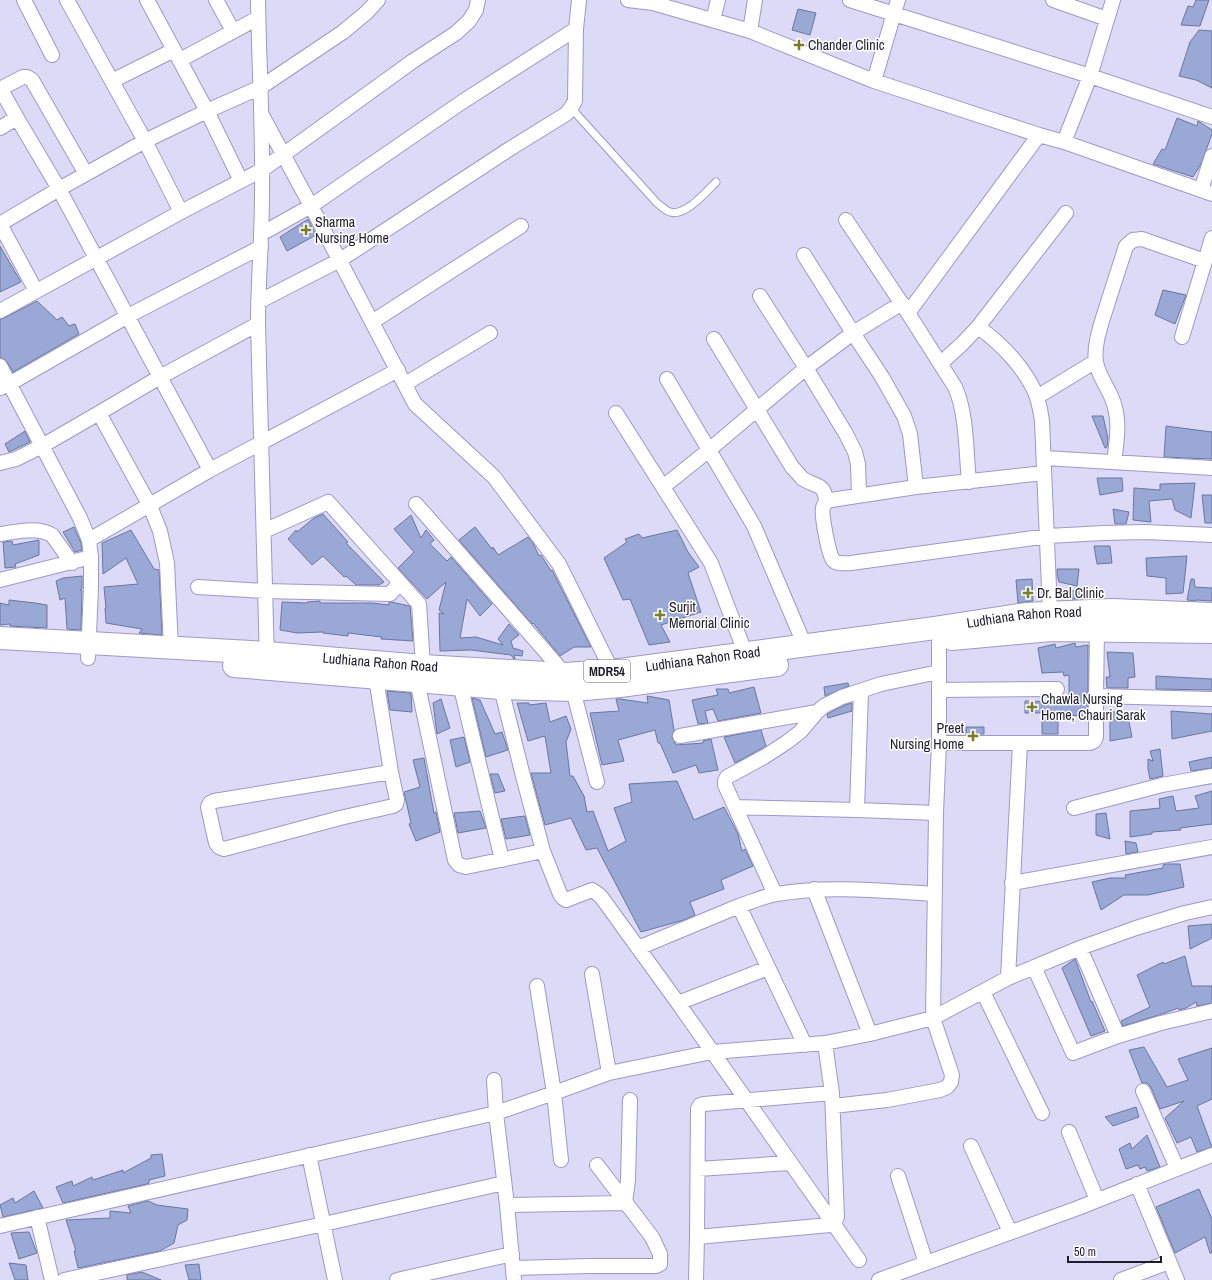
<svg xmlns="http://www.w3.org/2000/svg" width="1212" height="1280" font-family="'Archivo Narrow',sans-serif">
<rect width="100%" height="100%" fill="#dddaf8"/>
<path fill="#99a8d4" stroke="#6978a1" d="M1196,0H1209L1200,26L1181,25L1188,6L1193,7Z
M798,9L816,13L810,35L792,30Z
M1199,30L1212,31V88L1196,80L1179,76L1190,42Z
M1177,118L1197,126L1198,121L1212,130V134L1201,164L1193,177L1153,164L1162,149L1165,150Z
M308,219L316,235L287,251L280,237Z
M0,246L21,282L0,292Z
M1163,290L1186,295L1175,324L1155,315Z
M37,301L57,320L62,317L69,326L75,324L79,334L13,372L7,362L4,359L0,358V319L4,318Z
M1092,416H1103L1108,438L1107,447L1105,448Z
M1166,426L1212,432V459L1164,457Z
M25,431L30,442L9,452L5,444Z
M1097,478H1122L1123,491L1100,495Z
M1195,483L1191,518L1175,510L1172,499L1149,501L1151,522L1133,520L1134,488L1160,490V484Z
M1202,495H1212V523H1205Z
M1113,509L1129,512L1126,524H1115Z
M323,514L348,542L346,543L384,582L379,585H356L346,576L344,577L323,556L312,565L288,539L296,530L297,532L314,518Z
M411,515L421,538L426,530L434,540L430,544L447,561L451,557L492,604L480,616L467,599L460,638L476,637L503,645L498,639L509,624L519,635L511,641L513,648L523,651L522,656L514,655L515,659H514L511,655L471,650L440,651L439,613L444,614L439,610L446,582L427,599L398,568L414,552L394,529Z
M74,527L81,543L82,550L75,552L63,532Z
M475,527L492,549L493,547L498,555L528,537L533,543L539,556L541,555L551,571L552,570L591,647H574L560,656L533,623L532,624L459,540Z
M131,530L154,569L159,570L162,635L139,633L142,629L106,623L105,608H106L104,587L138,584L126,558L103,574L102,543Z
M677,530L688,552L699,567L688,573L701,612L661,625L670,642L649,645L630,599L623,600L604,558L627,542L625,539L639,534L642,538Z
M39,540V555L15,564L16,567L5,568L3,542L12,541L13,545Z
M1094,546H1110L1112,563L1097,564Z
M1187,556L1183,593L1166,594V578L1147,576L1146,558Z
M1057,569H1079L1077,586L1059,582L1057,575Z
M82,576V588L80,590H82L81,630L67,629L65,598L60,600L56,581L63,578Z
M1032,579L1033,601L1018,603L1016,580Z
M1191,579H1194L1195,587L1212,588V601L1196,600V601L1187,600Z
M1087,590L1086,599H1072L1071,591Z
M9,600L35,603L47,605V628L10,626V624L0,625V603L9,605Z
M320,601V603H372L389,605V602H391L410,606L413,641L381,639L382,637L348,633V636L323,633V632L297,633L280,630L282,602L307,603V602Z
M1075,643L1076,647L1088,645V716L1058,715V734H1042V713H1025V701L1066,702V699H1069V675L1064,676L1063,672L1042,673L1038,648L1055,644L1056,648Z
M1107,652L1133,653L1135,677L1128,678V688H1107L1106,677H1110Z
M1156,676L1212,679V690L1156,689Z
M848,683L849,686L825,696L824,687Z
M754,687L761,713L718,721L713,709L705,711L708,723L698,724L692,700L718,695L716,689H728L729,693Z
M387,691L411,693L412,712L390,710Z
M647,696L669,700L674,730L672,737L676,745L703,743V741L711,739L718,770L699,773L696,765L673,773L660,743H658L655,730L618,740L624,761L602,765L590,713L619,711L616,699H620L648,703Z
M472,698L480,700L495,734L502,732L508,750L486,757Z
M441,699L450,728L437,734L433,703Z
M517,703H529V705L546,703L550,722L566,716L571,729L566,742L570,776H573L584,796L587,812L593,811L608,851L626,841L614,808L632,802L629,784L677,781L694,820L724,807L738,834L742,851L745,849L753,866L721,880L724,889L690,902L695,915L684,920L641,932L597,848L586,850L571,818L545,825L531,773H551L545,736L528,741Z
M852,703V711L828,718L827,714L845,705Z
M1171,711L1212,714V731L1172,739Z
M1110,712H1127L1132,737L1110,741Z
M966,727H984V734H966Z
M761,730L766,746L735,763L724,737Z
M464,737L470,762L456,767L450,740Z
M1160,749L1163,776L1150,779L1148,769V759L1153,761L1150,751Z
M1212,757V768L1191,771L1189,762Z
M424,758L434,813L436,812L440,832L416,841L409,824L411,823L404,792L420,787L413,760Z
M490,774H498L505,791L495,793Z
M1212,791V824L1180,828L1181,830L1152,832V834L1130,837V811L1160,808L1159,799L1173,796L1176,811L1199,808L1195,796Z
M480,811L486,828L458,833L454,813Z
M1106,813L1110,839L1096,835V814Z
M525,816L530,835L506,839L501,819Z
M1125,841L1136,843L1138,852L1126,854Z
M1166,864H1180L1184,887L1148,895H1124L1101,910L1092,882L1110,878H1126L1125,875L1163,868V865Z
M1212,924V938L1190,949L1188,926Z
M1185,956L1192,986H1212V1003L1197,1006L1196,1002L1186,1008L1179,1010L1178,1008L1165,1013L1123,1026L1121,1021L1150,1007L1137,975L1163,962L1164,964Z
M1075,959L1091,1002L1092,1001L1105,1031L1091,1036L1062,968Z
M1144,1047L1167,1087L1188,1080L1178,1059L1212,1048V1099L1197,1106L1212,1147L1197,1152L1191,1137L1177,1143L1165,1118L1184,1101L1160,1109L1151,1087L1147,1083H1142L1129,1050Z
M1136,1107L1139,1117L1113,1126L1105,1117Z
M1147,1135L1160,1167L1147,1171L1145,1167L1140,1169L1138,1165L1126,1169L1119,1149L1130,1143L1132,1149Z
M162,1154L165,1176L149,1180V1183L147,1184L63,1203L56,1187L72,1181L73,1186L92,1177L93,1180L123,1170V1173L151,1158V1155Z
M1199,1189L1212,1219V1253H1210L1205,1237L1175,1253L1156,1207Z
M34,1191L43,1208L3,1217L0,1205L13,1198L15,1203Z
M148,1201L157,1205L188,1209L187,1220L178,1225L174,1243L160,1251L78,1268L74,1251H76L66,1220L110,1218V1211L131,1213L128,1206Z
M29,1232L37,1253L19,1259L11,1233Z
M9,1263L26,1265L28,1280H15Z
M199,1264L201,1280H189L185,1265Z
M142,1272L161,1280H127V1275Z"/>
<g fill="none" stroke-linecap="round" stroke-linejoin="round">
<g stroke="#9d99c6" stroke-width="9">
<path id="lane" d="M571,108L657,203C661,206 666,211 670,212C685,217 706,192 716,182"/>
</g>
<g stroke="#9d99c6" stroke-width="16">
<path id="street" d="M24,0L52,55
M67,0L145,141L181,212
M147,0L207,111L241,181
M216,0L233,31
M258,0C259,65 263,129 262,194C262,237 258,281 258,324L267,661
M628,0L653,3L750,31L874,81L1039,135L1064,142L1212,194
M850,0L1090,76L1212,117
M1053,0L1107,19
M713,20L718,0
M750,31L755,0
M180,60L258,18
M112,81L174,50
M874,81L898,0
M0,88L17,118
M0,89L23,77H27L32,80L86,174
M262,115L311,206L415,404L494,477L559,564L615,677
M0,128L17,118L59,189L210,470
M1064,142L1090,76L1113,0
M1201,190L1212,156
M846,220L908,313L955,387C967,413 966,453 969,482
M0,224L59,189L145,141L207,111L261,87L343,32L367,12L378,0
M0,224L36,291
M261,234L311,206L462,102L576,29
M804,255L853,333L882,377L904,416L910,434L916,487
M760,296L806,368L846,434L855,452L858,464L859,496
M258,302L340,260L511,148L566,114L571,108L575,101L576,29L579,0
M0,311L181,212L262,170L413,61L456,33L469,21L476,10L478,0
M908,313L1039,135
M372,322L521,226
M978,327C1002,344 1026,369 1037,397C1039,404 1041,413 1042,421L1050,612
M1182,337L1212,238
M714,339L792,467C796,471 799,475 803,479C816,487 825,483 826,502
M941,363L962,344L978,327L1066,213
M0,366L80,518L89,540L91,557V587L88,658
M667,379L754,526L805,646
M405,384L490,333
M0,388L9,384L128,316L261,247
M1037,397L1096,361
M99,413L150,506L160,531L167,563L171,648
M616,413L711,563L748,660
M1045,458L1212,468
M1114,462C1117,439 1121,418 1111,396C1106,385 1098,374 1096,362C1093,344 1103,319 1108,302C1114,283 1120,265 1126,246L1133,240L1142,239L1205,261
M0,463L16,459L42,446L99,413L160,377L258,324
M1044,473L916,487L831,500L826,502C825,504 823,506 823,508C821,514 829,556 833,560C838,565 845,563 851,563L1048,536L1104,533L1145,532L1212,535
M663,487L709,450L806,368L853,333L902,303
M416,504L565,674
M264,531L328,502L419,604L423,666
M0,534C16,532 37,526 52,535L72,563
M89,540L210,470L398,370
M0,580L91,557
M198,587L265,591L390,594L400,583
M1097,631L1096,696L1212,699
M376,678L391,772L397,800L396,804L393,806L340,818L224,849L219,847L216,843L208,807L210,803L214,801L391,772
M417,681L455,860L459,865L466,867L543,851
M460,684L502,860
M501,688L524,780L543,851L560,894L563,898L566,900L592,890L598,894L602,898L678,1003L859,1260
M573,690L597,782
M939,690L1057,689
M680,736L817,712
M939,743H1090L1094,741L1096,737V696
M735,807L857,810L936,813
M1074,808L1162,785L1212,776
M857,810L861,691
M1012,883L1212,847
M814,889L870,1034
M775,894L725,785V781L727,777L764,757L787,742L800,732L817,712L824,706L842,697L881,684L939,672
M638,948L739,906
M1080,948L1118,1036
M1034,967L1073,1053L1118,1036L1161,1023L1212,1011
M592,974L609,1073
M1008,978L1020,744
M537,986L554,1093L561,1160
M983,992L1042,1113
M678,1003L768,968
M805,1045L739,906C751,902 764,896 777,894C829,885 882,891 935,894
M494,1080L496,1113L507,1205L514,1280
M1143,1091L1177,1168
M833,1106L887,1100L940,1090L947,1087L951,1082L952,1075L933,1018L936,813L939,743V641
M1069,1132L1097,1200
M971,1146L1010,1232
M309,1155L335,1280
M698,1169L790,1163
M898,1176L926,1263
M1137,1184L1177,1280
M507,1205L625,1203L628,1180L630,1100
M37,1217L52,1280
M0,1226L496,1113L554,1093L609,1073L712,1052L825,1043L870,1034L933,1018L1008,978L1080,948L1136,928L1185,913L1212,907
M697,1237L830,1225L834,1223L837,1217L832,1093L825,1043
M513,1268L589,1266H656L660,1264V1254L652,1237L597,1165
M64,1280L324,1224L504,1183
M397,1280L512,1254
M696,1280L697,1237L698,1109L700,1105L704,1104L832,1093
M879,1280L1078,1208L1212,1155
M1121,1280L1169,1262"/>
</g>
<g stroke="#9d99c6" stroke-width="24">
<g id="primary">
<path id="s1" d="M0,638L267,653L423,666L565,674L612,671L935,628L1025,614L1112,610L1212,614"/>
<path d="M952,639L1051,630L1212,632"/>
<path d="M234,666L501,688L573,690L620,686L777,665"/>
</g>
</g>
<use href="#lane" stroke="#fff" stroke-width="7"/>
<use href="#street" stroke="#fff" stroke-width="14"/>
<use href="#primary" stroke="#fff" stroke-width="22"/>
</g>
<g fill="#7c7c24" stroke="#fff" stroke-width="1.5">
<path d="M797 39h4v4h4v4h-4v4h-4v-4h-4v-4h4z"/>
<path d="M304 224h4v4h4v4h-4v4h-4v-4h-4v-4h4z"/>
<path d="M1026 587h4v4h4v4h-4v4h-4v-4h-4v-4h4z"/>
<path d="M658 609h4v4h4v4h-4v4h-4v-4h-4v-4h4z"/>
<path d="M1030 701h4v4h4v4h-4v4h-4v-4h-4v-4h4z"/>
<path d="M971 730h4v4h4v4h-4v4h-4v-4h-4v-4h4z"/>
</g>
<g text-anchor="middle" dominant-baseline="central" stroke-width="3" stroke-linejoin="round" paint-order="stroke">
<rect fill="#fff" stroke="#62606d" stroke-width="1" x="584" y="660" width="46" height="22" rx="3"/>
<g font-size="13" font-weight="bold" fill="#1e1c2e">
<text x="607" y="671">MDR54</text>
</g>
<g font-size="14" fill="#1e1c2e" stroke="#fff" text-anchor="start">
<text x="808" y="45">Chander Clinic</text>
<text x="315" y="222">Sharma<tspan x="315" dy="16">Nursing Home</tspan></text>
<text x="1037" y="593">Dr. Bal Clinic</text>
<text x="669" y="607">Surjit<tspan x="669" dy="16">Memorial Clinic</tspan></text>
<text x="1041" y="699">Chawla Nursing<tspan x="1041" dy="16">Home, Chauri Sarak</tspan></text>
<text x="964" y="728" text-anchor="end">Preet<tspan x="964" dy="16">Nursing Home</tspan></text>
</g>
<g font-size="14" fill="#1e1c2e" stroke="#fff">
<text stroke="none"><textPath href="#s1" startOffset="1029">Ludhiana Rahon Road</textPath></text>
<text stroke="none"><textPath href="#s1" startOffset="705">Ludhiana Rahon Road</textPath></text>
<text stroke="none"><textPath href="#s1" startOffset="381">Ludhiana Rahon Road</textPath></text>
</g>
</g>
<path d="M1068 1256v6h93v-6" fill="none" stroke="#1e1c2e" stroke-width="2"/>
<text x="1074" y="1256" font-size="12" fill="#1e1c2e" stroke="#ffffff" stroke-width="3" paint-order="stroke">50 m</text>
</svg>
